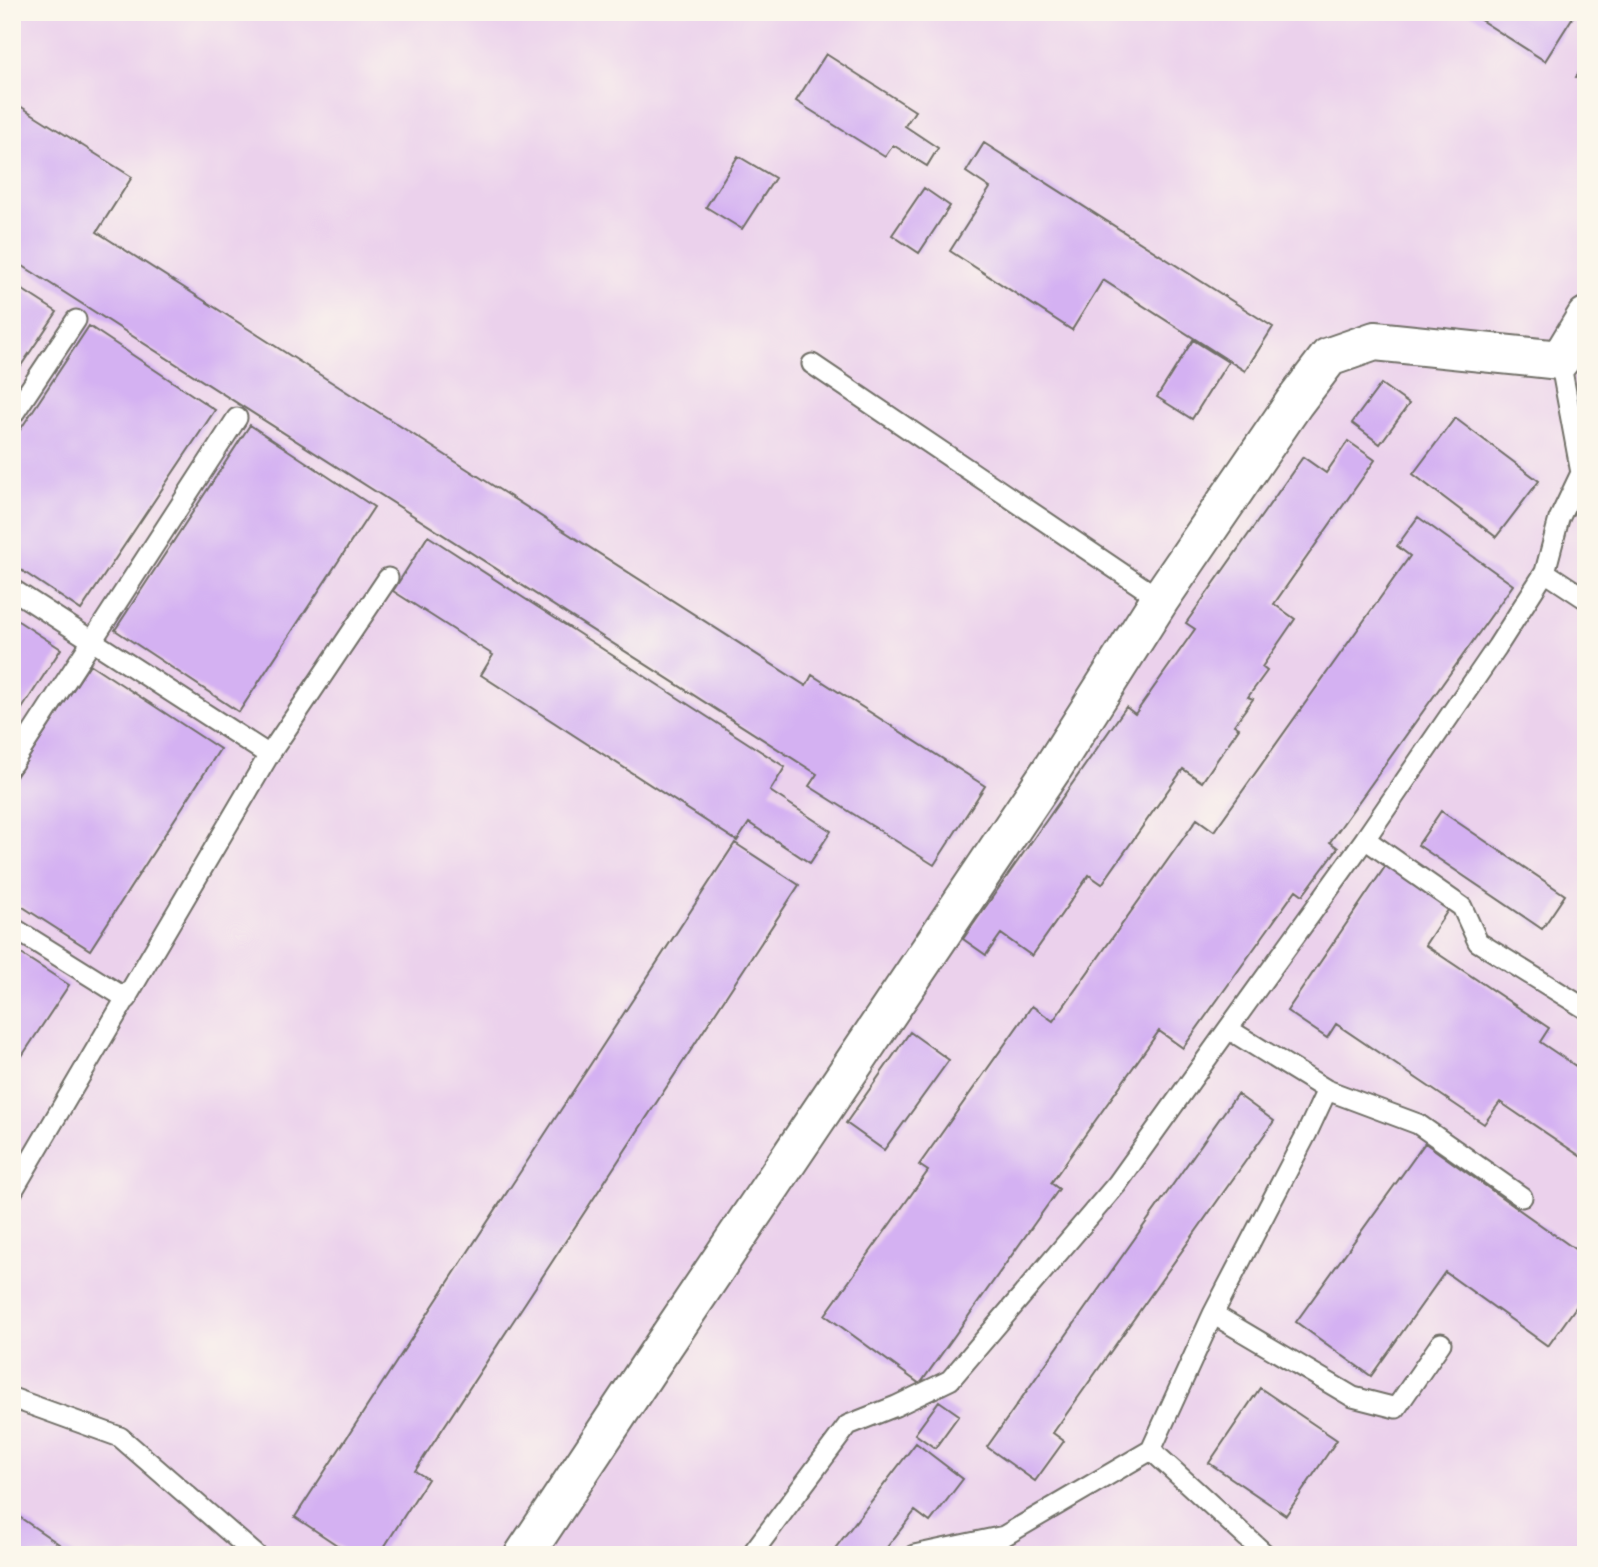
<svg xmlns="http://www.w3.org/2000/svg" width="1598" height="1567" font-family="'Gentium Book Plus',serif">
<rect width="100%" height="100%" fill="#fbf7ec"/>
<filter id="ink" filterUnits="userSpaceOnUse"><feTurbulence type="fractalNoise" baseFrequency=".0143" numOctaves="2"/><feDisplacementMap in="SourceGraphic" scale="14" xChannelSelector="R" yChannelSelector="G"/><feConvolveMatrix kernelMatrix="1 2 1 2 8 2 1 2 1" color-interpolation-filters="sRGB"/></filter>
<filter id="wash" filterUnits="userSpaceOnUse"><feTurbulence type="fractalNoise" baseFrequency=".00686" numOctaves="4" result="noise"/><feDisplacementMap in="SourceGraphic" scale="28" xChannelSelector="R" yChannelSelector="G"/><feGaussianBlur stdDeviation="1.57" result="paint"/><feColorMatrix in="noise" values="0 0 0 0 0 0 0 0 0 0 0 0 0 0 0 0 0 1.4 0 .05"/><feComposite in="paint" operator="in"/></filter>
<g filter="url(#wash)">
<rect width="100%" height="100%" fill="#f2ecd6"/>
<path fill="#ebd1ec" d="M12,12H1586V1555H12Z"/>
<g id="blocks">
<path fill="#d4b1f2" d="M1468,12H1576L1545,61Z
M826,54L915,111L905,126L938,148L927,166L893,145L885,157L796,101Z
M1586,62V82L1576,77Z
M12,101L132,177L97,232L806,686L812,675L985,786L934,865L809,786L817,774L12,259Z
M984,143L1273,327L1245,371L1103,280L1072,330L950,251L990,188L966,172Z
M738,156L775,178L742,229L706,207Z
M924,188L950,206L919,253L892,235Z
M12,283L57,312L12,379Z
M89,326L215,410L81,610L12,564V442Z
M1193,340L1228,362L1192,419L1157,397Z
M1381,384L1409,404L1380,444L1352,423Z
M1455,418L1539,481L1496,537L1413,474Z
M250,425L374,507L239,712L115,630Z
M1348,441L1375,460L1274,604L1295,619L1262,667L1267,671L1248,697L1253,699L1234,725L1239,728L1202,782L1183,769L1102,884L1089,875L1032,956L1001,934L986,955L963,939L1126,707L1135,714L1195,629L1186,623L1303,457L1326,473Z
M1418,517L1513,585L1330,842L1338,848L1303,895L1296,890L1183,1048L1159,1031L1051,1183L1059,1189L920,1384L825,1315L928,1171L919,1165L1032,1006L1053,1021L1197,819L1214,831L1410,556L1397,546Z
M428,536L785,767L770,791L831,831L810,863L749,823L737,841L481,675L493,655L393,591Z
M12,617L61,649L12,724Z
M90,664L220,749L90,950L12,900V783Z
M1441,811L1565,895L1542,929L1418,845Z
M735,843L799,885L415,1471L428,1479L379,1555H352L295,1517Z
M1389,861L1452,904L1425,945L1549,1028L1540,1042L1586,1073V1160L1500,1102L1484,1124L1336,1024L1327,1038L1287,1011Z
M12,948L69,985L12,1071Z
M910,1032L949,1060L884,1150L846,1123Z
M1237,1094L1274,1121L1053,1433L1064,1441L1035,1481L987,1447Z
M1425,1143L1586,1257V1293L1548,1346L1445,1272L1371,1376L1296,1322Z
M1260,1388L1337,1440L1286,1515L1209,1463Z
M939,1401L959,1415L935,1448L915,1434Z
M916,1443L963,1479L930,1522L915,1511L881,1555H830Z
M12,1512L75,1555H12Z"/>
</g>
</g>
<g filter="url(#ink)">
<use href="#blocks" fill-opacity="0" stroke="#716f67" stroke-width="2"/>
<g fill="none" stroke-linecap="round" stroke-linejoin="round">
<g stroke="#716f67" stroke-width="23">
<path id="service" d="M1560,360L1581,473L1586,467
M812,364L1160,599
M12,416L76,320
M1545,572L1586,599
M12,589L269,755
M12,764L237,418
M1365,839L1462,907L1478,942L1586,1009
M12,927L127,999
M12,1192L269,755L388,578
M1522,1197L1418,1124L1327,1090L1228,1029L1365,839L1497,647L1545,572L1559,519L1581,473
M1213,1314L1353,1397L1396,1408L1441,1343
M12,1398L120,1437L256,1555
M1151,1450L1266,1555
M751,1555L848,1425L896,1406L950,1380L1117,1184L1228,1029
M914,1555L1004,1536L1151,1450L1213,1314L1307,1133L1327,1090"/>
</g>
<g stroke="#716f67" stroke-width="42">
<path id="tertiary" d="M524,1555L649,1367L1052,769L1160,599L1294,403L1329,357L1375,341L1560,360L1586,317"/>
</g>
<use href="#service" stroke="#fff" stroke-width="19"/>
<use href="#tertiary" stroke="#fff" stroke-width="38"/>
</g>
</g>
<rect width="1598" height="1567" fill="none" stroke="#fbf7ec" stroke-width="42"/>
</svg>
